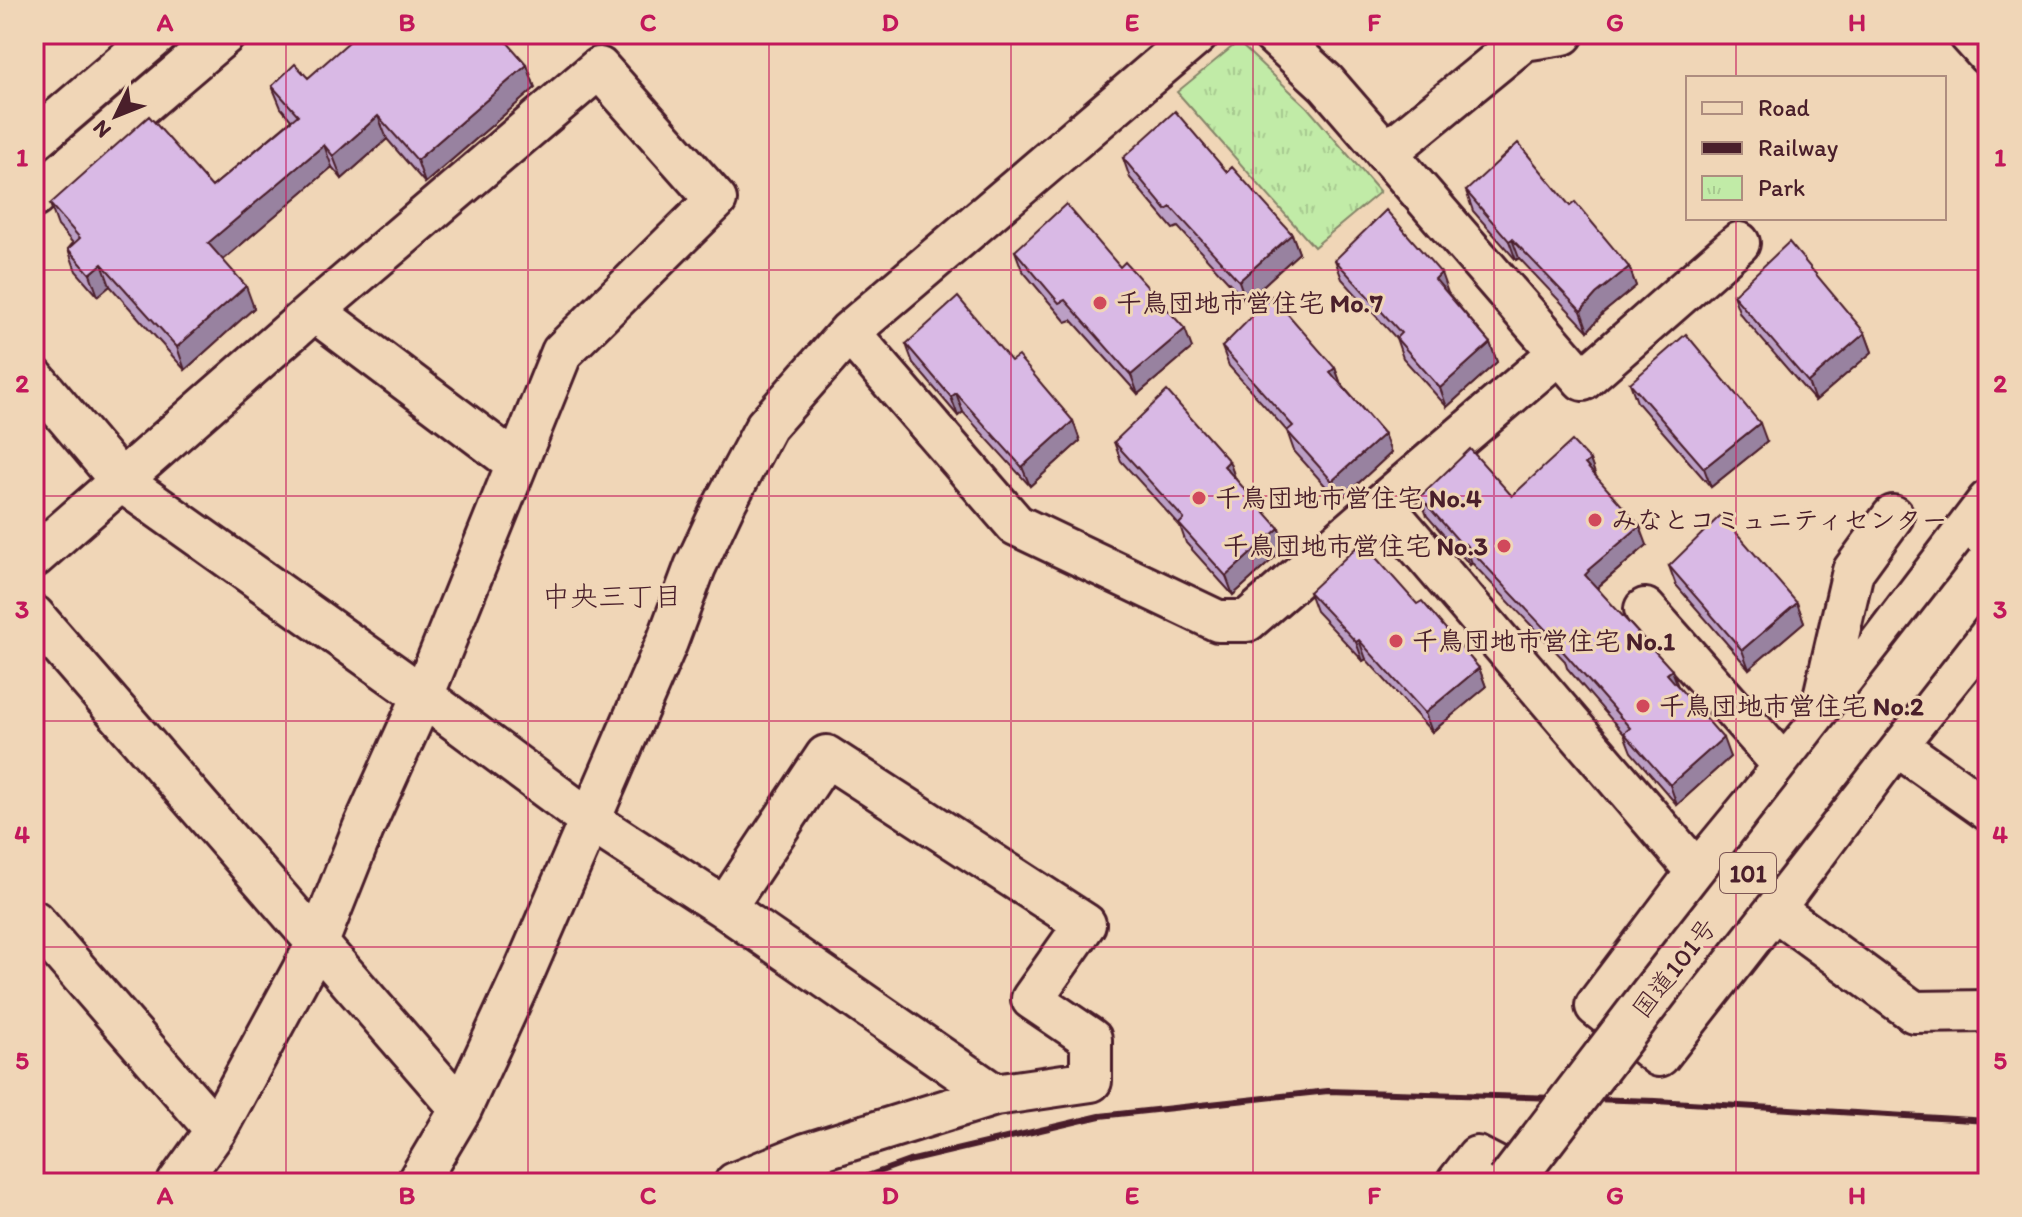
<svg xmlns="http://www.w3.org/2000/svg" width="2022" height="1217" font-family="Itim,'Klee One',sans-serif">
<defs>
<pattern id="park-tufts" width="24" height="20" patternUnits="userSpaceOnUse" patternTransform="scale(2)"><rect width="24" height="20" fill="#c1eba7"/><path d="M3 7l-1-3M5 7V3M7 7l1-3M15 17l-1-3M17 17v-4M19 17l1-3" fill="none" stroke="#a7c990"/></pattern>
</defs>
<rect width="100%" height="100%" fill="#f0d6b7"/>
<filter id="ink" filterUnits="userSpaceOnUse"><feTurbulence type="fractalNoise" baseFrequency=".0125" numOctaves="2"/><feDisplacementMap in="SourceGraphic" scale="16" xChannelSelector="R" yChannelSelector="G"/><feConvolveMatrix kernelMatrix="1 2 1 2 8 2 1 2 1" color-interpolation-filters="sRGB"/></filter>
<g filter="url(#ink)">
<path fill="url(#park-tufts)" stroke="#868569" stroke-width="2" d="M1238,42L1307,107L1380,192L1314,247L1177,92Z"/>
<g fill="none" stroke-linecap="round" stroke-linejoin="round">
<g stroke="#4a1f2b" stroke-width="46">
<path id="minor" d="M1273,34L1326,83L1583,380L1739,243
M1969,34L1988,55
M34,140L158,34
M1386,153L1524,40L1563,34
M34,197L225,34
M314,311L516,463
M849,332L1016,525L1218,621H1247L1382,504L1559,353
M34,378L121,481L423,696L591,821L725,908L995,1095
M1988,501L1818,725L1697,872L1596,1006L1659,1056L1774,909L1896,745L1988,631
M1382,504L1697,872
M34,557L314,311L599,68L716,200L562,352L423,696L363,829L318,942L216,1130L178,1183
M1645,609L1784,766
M34,616L461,1109
M1821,710L1853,571L1893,516
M1896,745L1988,810
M725,908L826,756L1085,924L1032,999L1091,1039V1081L995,1095L806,1154L735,1183
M1774,909L1914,1012L1988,1011
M34,921L216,1130
M417,1183L461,1109L525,970L667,642L695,567L724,505L766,426L849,332L1198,34
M1457,1183L1477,1157L1527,1183"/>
</g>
<use href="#minor" stroke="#f0d6b7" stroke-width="40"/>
<path stroke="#4a1f2b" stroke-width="6" d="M848,1183L909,1161L1100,1116L1328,1091L1656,1101L1988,1121"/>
<g stroke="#4a1f2b" stroke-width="50" stroke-linecap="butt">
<path id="highway-bridge" d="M1509,1183L1657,989L1988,565"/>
</g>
<use href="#highway-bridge" stroke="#f0d6b7" stroke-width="44"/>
</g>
<path fill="#bb9fc5" stroke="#4a1f2b" stroke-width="2" d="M527,65L535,88L425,183L387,139L342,179L332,167L223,260L254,308L185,370L110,286L98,296L76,271L68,249L73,243L58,226L50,204L212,187L291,120L281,108L272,86L308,78Z
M1123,158L1227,172L1292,234L1299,253L1246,301L1178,227L1173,229L1130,178Z
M1466,191L1570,206L1629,267L1636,286L1603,313L1588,331L1519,258L1516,260L1473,211Z
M1015,251L1120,267L1192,348L1138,394L1072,320L1066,322L1022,270Z
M1335,260L1448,293L1490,343L1497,362L1447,407L1403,358L1396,338L1342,279Z
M1733,295L1865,333L1872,352L1815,401L1740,314Z
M906,344L1011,361L1073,421L1080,441L1030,486L963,412L958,416L913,363Z
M1222,347L1335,368L1341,384L1384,434L1391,453L1339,501L1294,451L1287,431L1229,366Z
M1630,383L1767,442L1711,487L1637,402Z
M1114,442L1229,461L1235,478L1286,547L1233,595L1186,543L1180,526L1121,461Z
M1590,460L1596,477L1647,545L1597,588L1679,687L1730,757L1677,805L1631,752L1624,734L1567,668L1565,661L1472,563L1470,565L1427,516L1420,497L1512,496Z
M1669,566L1797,603L1804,622L1749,669L1676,585Z
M1309,592L1417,604L1479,668L1486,687L1432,732L1366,659L1363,661L1316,611Z"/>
<path fill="#9882a0" stroke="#4a1f2b" stroke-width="2" d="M527,65L535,88L425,183L417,160Z
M378,116L387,139L342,179L333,156Z
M324,145L332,167L216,266L208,243Z
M1292,234L1299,253L1246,301L1239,281Z
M1512,239L1519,258L1516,260L1509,241Z
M102,264L110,286L98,296L90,274Z
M1629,267L1636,286L1603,313L1588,331L1581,311L1596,294Z
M1441,273L1448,293L1442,298L1435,279Z
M246,286L254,308L185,370L177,347Z
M1185,329L1192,348L1138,394L1131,375Z
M1865,333L1872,352L1815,401L1808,382Z
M1490,343L1497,362L1447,407L1440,388Z
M1335,368L1342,387L1330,372Z
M956,393L963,412L958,416L951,397Z
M1073,421L1080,441L1030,486L1022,467Z
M1760,423L1767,442L1711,487L1704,468Z
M1384,434L1391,453L1339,501L1332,481Z
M1590,460L1597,479L1585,464Z
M1229,461L1236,480L1224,466Z
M1640,526L1647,545L1595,589L1585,575L1588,570Z
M1279,528L1286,547L1233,595L1226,576Z
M1465,544L1472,563L1470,565L1463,546Z
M1797,603L1804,622L1749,669L1742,650Z
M1359,640L1366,659L1363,661L1356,642Z
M1479,668L1486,687L1432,732L1425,713Z
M1672,670L1679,689L1667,674Z
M1723,738L1730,757L1677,805L1670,785Z"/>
<path fill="#d9b9e5" stroke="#4a1f2b" stroke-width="2" d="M358,34H500L527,65L417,160L378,116L333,156L324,145L208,243L246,286L177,347L102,264L90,274L68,249L80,238L50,204L149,116L212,187L298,115L272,86L295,64L308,78Z
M1175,111L1227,172L1232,167L1292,234L1239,281L1171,207L1166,210L1123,158Z
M1518,143L1570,206L1575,202L1629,267L1596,294L1581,311L1512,239L1509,241L1466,191Z
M1066,204L1120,267L1125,262L1185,329L1131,375L1065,300L1059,303L1015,251Z
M1386,210L1441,273L1435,279L1490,343L1440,388L1396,338L1401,333L1335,260Z
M1789,242L1865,333L1808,382L1733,295Z
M1272,296L1335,368L1330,372L1384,434L1332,481L1287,431L1293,426L1222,347Z
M958,297L1011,361L1018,356L1073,421L1022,467L956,393L951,397L906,344Z
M1686,334L1760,423L1704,468L1630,383Z
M1167,391L1229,461L1224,466L1279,528L1226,576L1179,524L1184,519L1114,442Z
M1572,441L1590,460L1585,464L1640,526L1588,570L1589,571L1585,575L1672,670L1667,674L1723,738L1670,785L1624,733L1630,728L1560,648L1562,647L1465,544L1463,546L1420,497L1470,449L1512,496Z
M1721,515L1797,603L1742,650L1669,566Z
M1362,542L1417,604L1422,601L1479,668L1425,713L1359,640L1356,642L1309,592Z"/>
</g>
<path fill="none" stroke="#c2185b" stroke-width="2" stroke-opacity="0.55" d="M286,34V1183M528,34V1183M769,34V1183M1011,34V1183M1253,34V1183M1494,34V1183M1736,34V78M1736,218V1183M34,270H1988M34,496H1988M34,721H1988M34,947H1988"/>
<g fill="#d1495b" stroke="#f0d6b7" stroke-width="3">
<circle cx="1100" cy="303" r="8"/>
<circle cx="1199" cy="498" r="8"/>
<circle cx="1595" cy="520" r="8"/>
<circle cx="1504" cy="546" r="8"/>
<circle cx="1396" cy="641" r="8"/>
<circle cx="1643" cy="706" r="8"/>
</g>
<g text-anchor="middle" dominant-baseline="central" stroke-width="6" stroke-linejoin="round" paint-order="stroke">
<rect fill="#f0d6b7" stroke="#7c5655" stroke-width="2" x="1720" y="853" width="56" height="40" rx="6"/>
<g font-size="24" font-weight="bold" fill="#4a1f2b">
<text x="1748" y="873">101</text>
</g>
<g font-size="26" font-weight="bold" fill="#4a1f2b" stroke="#f0d6b7" text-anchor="start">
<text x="1116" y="303">千鳥団地市営住宅 Mo.7</text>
<text x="1215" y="498">千鳥団地市営住宅 No.4</text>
<text x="1611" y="520">みなとコミュニティセンター</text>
<text x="1488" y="546" text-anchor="end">千鳥団地市営住宅 No.3</text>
<text x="1412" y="641">千鳥団地市営住宅 No.1</text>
<text x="1659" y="706">千鳥団地市営住宅 No.2</text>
</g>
<g font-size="26" fill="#4a1f2b" stroke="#f0d6b7">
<text transform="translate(1674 968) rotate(-52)">国道101号</text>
</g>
<g font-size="28" fill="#4a1f2b" stroke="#f0d6b7">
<text x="612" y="596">中央三丁目</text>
</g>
</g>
<rect width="2022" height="1217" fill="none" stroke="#f0d6b7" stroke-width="88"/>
<rect x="1686" y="76" width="260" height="144" fill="#f0d6b7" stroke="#ae8d7f" stroke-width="2"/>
<rect x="1702" y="102" width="40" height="12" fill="#f0d6b7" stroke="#ae8d7f" stroke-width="2"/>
<text x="1758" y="116" font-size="24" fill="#4a1f2b">Road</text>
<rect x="1702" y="142" width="40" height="12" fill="#4a1f2b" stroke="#ae8d7f" stroke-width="2"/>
<text x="1758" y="156" font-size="24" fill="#4a1f2b">Railway</text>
<rect x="1702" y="176" width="40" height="24" fill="url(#park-tufts)" stroke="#ae8d7f" stroke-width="2"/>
<text x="1758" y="196" font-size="24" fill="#4a1f2b">Park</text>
<g transform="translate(116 116) rotate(227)" stroke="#f0d6b7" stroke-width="6" paint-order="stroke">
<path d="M0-6L14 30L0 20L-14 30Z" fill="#4a1f2b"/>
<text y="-12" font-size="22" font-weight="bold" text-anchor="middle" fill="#4a1f2b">N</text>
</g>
<rect x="44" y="44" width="1934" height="1129" fill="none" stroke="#c2185b" stroke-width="3"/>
<g font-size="26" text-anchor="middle" font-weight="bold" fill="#c2185b">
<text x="165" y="31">A</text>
<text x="407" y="31">B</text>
<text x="648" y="31">C</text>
<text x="890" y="31">D</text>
<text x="1132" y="31">E</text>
<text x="1374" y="31">F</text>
<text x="1615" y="31">G</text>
<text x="1857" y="31">H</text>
<text x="22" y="166">1</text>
<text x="2000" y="166">1</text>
<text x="22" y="392">2</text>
<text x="2000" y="392">2</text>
<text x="22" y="618">3</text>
<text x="2000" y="618">3</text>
<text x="22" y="843">4</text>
<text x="2000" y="843">4</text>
<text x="22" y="1069">5</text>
<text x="2000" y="1069">5</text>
<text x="165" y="1204">A</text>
<text x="407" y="1204">B</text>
<text x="648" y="1204">C</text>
<text x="890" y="1204">D</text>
<text x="1132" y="1204">E</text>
<text x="1374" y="1204">F</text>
<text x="1615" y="1204">G</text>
<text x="1857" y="1204">H</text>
</g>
</svg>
